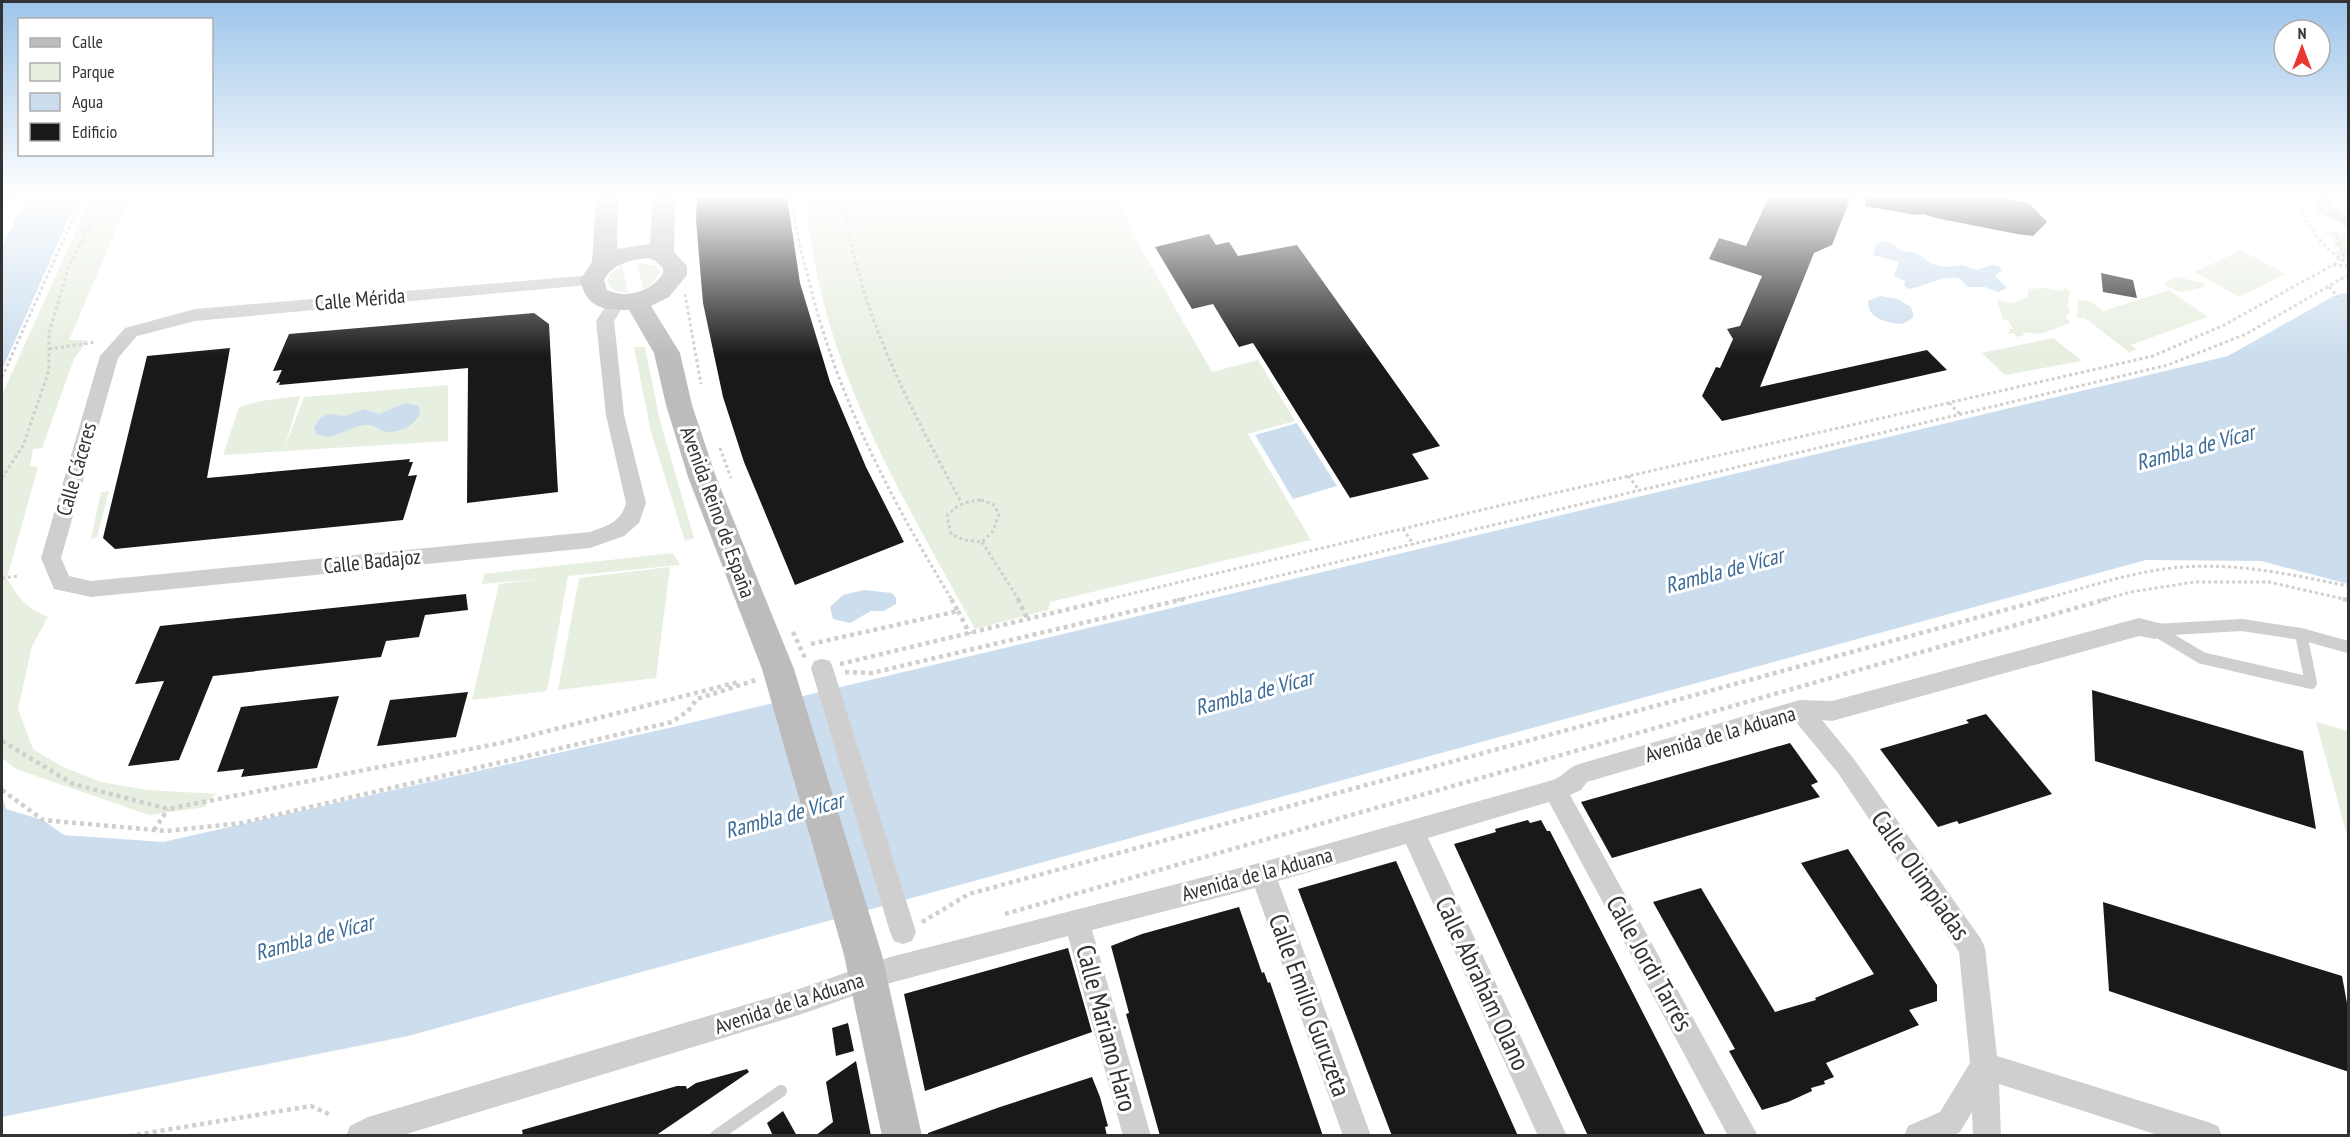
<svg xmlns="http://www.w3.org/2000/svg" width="2350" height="1137" font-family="'PT Sans Narrow',sans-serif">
<rect width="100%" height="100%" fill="#fff"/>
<path fill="#e7efe0" d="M88,197H130L69,340H88L74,359L42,448L33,449L30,466L38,467L7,578C18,598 26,608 48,617L32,646L18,709L33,749L63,767L101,782L148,790L217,794L209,799L205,807L149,815L16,769L2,758V395L84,213Z
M805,197H1116L1143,252L1212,372L1258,360L1295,421L1248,434L1311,540L1050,602L1048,610L975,629C924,535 867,441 834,339C819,292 810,245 805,197Z
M2324,231L2345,233L2348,238V260L2336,253V250H2344L2334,246V240Z
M2241,250L2286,274L2239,297L2195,272Z
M637,263L656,266L660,272L650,286L643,289Z
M622,265L628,293L613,290L607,281L610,274Z
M2177,277L2203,283L2205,287L2181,292L2163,285H2166V281Z
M2045,288L2060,291L2065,288L2070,291L2068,305L2070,312L2066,316L2070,323L2040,334L2023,332L2024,335L2017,337L2013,333L2006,334L2010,331L2009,329H2013L2008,320L2003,319L1997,300L2013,303L2027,297L2029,289Z
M2169,290L2208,317L2131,345L2137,350L2129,352L2085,318H2077L2078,300L2090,301L2103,311Z
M2053,338L2082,361L2005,375L1982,353Z
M634,347H645L660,421L694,538L685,541L651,432Z
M448,385V441L223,455L239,407L261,401L300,396L284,450L304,397Z
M109,491L97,537L91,539L101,492Z
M673,553L680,565L568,576L547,691L472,700L499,584L538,579L482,584L484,574Z
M670,567L656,678L558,690L579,578Z
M2316,722L2348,731V839Z"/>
<path fill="#ccdeee" d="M12,197H78L2,370V247L19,212L26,205L23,199Z
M1886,241L1903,251L1917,253L1932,264L1946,267L1963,265L1976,270L1992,265L1999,266L2002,270L1995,276L2007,288L1998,292L1985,287H1967L1961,279C1944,273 1926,287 1908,289L1904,285L1905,281L1894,276L1899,262L1873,255L1876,244Z
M2348,292V584L2261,561L2146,560L408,1036L2,1117V796L6,809L43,820L64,835L163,842L673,727L2228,356L2334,296Z
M1880,296L1898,299L1911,307L1913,313V318L1902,324C1889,323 1867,319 1868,301Z
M406,403L419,406L420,415C413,426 397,435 383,431C377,429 373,424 365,425C348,426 333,444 316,433L314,428L320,418L328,414L344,416L364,409L379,414Z
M1297,423L1337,486L1293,499L1255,435Z
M864,590L892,593L896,598V604L884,611H871L850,623L833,619L830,607L843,595Z"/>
<path fill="#191919" d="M697,197H787L800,283L830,382L866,467L904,542L795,585L744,462L723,397L703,303L696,220Z
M1769,197H1851L1832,245L1814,253L1760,387L1927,350L1947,370L1722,421L1702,396L1716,367L1720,368L1733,339L1727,329L1740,326L1762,276L1709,259L1719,238L1746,246Z
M1866,197L2002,198L2029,203L2047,222L2033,236L2017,234L1936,218L1924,214L1916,215L1865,206Z
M1209,234L1216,245L1229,242L1238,256L1297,245L1440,446L1412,454L1429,479L1350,498L1253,343L1239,347L1213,304L1192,309L1155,247Z
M2101,273L2133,280L2137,298L2103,292Z
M534,313L549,324L558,492L467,503L468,368L279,385L280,382L276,383L282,370L273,371L289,334Z
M230,348L207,478L410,459L409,462H413L408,476L417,475L403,520L115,549L103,538L147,356Z
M466,594L468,610L425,615L419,637L386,641L381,657L213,676L179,760L128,766L164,681L135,684L160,626Z
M2092,690L2303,751L2316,829L2095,761Z
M468,692L456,737L377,746L390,700Z
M339,696L317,768L241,777L244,769L217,772L241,707Z
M1986,714L2052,794L1959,824L1957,821L1938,827L1880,749L1969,723L1966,720Z
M1790,743L1818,782L1811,785L1820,797L1612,858L1581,802Z
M1528,820L1530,823L1541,820L1547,831H1550L1706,1136H1588L1454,844L1496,832L1495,829Z
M1848,849L1937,985V1001L1909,1010L1919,1025L1826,1063L1834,1077L1824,1081L1825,1084L1811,1088L1812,1091L1788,1102L1762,1110L1729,1051L1735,1049L1653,902L1701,888L1775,1012L1816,1000L1815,998L1874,974L1801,863Z
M1396,861L1485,1062L1518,1136H1392L1298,889Z
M2103,902L2342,976L2349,1014V1072L2109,991Z
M1239,907L1262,973L1264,972L1268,983L1270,982L1323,1136H1160L1126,1014L1129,1013L1111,946L1142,934Z
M1068,948L1092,1032L925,1091L904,994Z
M848,1023L854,1051L836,1056L832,1028Z
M856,1061L871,1136H815L833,1122L826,1082Z
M747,1069L749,1072L655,1136H523L522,1130L677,1086H686L687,1089L696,1083Z
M1092,1077L1100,1097L1108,1126L1105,1127L1107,1136H928V1133L1000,1107Z
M783,1111L797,1136H773L767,1123Z"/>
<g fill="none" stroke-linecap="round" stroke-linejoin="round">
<path stroke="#cfcfcf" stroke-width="3" stroke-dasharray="3 3" stroke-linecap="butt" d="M792,197C794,224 801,251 808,277C837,397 889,496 952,600
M843,197C858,311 907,402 961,502
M2298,197C2305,225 2322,249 2348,263
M2334,265L2343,254L2335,232
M2329,287L2347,306
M685,294L701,384
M2348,303V331
M49,349L96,342
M2,377L76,212L79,197
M1949,403L1960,414
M720,448L731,478
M1628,476L1640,491
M2,478L23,446L49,370V333L69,266L105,197
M981,500L993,504L999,514L993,531L982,542L964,540L951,534L947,516C957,505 966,501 981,500Z
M1403,529L1414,545
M982,542L1019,600
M2,578L19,576
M1105,600L1498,506L2153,356L2224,325L2333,265L2348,266
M1177,600L2168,365L2246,334L2348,275
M2040,600C2086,588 2135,570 2184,567C2240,563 2294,575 2348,586
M2102,600L2131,592L2194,582H2269L2348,600"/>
<path stroke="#cfcfcf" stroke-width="4.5" stroke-dasharray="4 4" stroke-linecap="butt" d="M1018,599L1028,620
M2343,599L2348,600
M958,611L970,634
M793,632L805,658
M811,644L958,611L951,599
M840,664L1111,599
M845,672L872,673L1184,599
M2,741L73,784L168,809L501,743L738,682
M2,790L43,820L166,831L242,823L672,722L688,711L697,699L756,680
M154,830L168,809
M1005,914L2107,599
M922,922L969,894L2045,599
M129,1136L311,1106L331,1115"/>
<path stroke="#cfcfcf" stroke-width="12" d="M2155,630L2202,658L2311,683L2301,634
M2155,630L2242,625L2301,634L2348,647
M716,1136L781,1091"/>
<path fill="#cfcfcf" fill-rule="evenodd" d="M2314,197H2330L2332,207L2348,216V227L2318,212Z
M592,275L601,280L598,284L195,321L137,336L118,358L61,558L69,576L91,581L590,532C607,526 621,522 626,503L606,415L596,321L611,298L617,296L626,302L614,321L624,415L646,503L639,523L624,536L590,548L91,597L54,589L41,558L100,356L125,328L195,309Z
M2139,618L2163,624L2166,630L2163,636L2155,639L2139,636L1832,721L1822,720L1854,759L1981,939L1985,948L1997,1056L2208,1122L2218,1126L2222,1136H2161L1999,1084L2001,1136H1973L1972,1112L1960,1132L1952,1136H1904L1908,1126L1940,1112L1970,1063L1959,952L1838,773L1795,721L1587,782L1581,790L1570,795L1758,1136H1728L1549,802L1428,838L1567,1136H1538L1406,844L1278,881L1371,1136H1343L1255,888L1092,930L1151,1136H1123L1068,936L890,983L802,1014L400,1136H346L350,1126L368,1117L802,988L890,957L1263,862L1553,780C1564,776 1568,767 1579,764L1800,700L1832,701Z
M822,659L830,661L833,668L916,932L912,941L903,944L894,941L890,932L811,668L814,661Z"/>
<path fill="#bcbcbc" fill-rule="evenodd" d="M2,197H15L12,202L2,205Z
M596,197H618L617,249L650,244L653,197H675L674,252L687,266V275L669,297L651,306L680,353L692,405L716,477L794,669L882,955L922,1136H882L844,955L762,669L688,477L666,405L654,353L629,310C602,310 587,308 580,280L592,262ZM648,258L654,260L663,268V274C650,292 627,299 607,290L604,280C613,263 631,260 648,258Z"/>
</g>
<linearGradient id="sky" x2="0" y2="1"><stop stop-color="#9dc5ea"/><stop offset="0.55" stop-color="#fff"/><stop offset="1" stop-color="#fff" stop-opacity="0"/></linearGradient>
<rect width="2350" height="356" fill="url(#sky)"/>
<g text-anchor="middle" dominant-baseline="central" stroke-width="6" stroke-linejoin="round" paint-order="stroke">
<g font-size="21" fill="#323232" stroke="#fff">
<text transform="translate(360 299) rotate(-5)">Calle Mérida</text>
<text transform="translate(76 469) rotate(-74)">Calle Cáceres</text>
<text transform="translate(718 512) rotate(70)">Avenida Reino de España</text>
<text transform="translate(372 561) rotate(-6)">Calle Badajoz</text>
<text transform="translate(1720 734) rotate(-16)">Avenida de la Aduana</text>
<text transform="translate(1257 874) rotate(-15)">Avenida de la Aduana</text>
<text transform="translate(789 1003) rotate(-18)">Avenida de la Aduana</text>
</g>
<g font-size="22" font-style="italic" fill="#3c6b98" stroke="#fff">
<text transform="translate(2195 447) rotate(-15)">Rambla de Vícar</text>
<text transform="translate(1724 570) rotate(-15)">Rambla de Vícar</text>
<text transform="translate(1254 692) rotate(-15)">Rambla de Vícar</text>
<text transform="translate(784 815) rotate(-15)">Rambla de Vícar</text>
<text transform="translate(314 937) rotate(-15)">Rambla de Vícar</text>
</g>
<g font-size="26" fill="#323232" stroke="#fff">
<text transform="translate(1921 875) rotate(55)">Calle Olimpiadas</text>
<text transform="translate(1650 963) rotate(61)">Calle Jordi Tarrés</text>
<text transform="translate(1483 983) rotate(65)">Calle Abrahám Olano</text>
<text transform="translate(1310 1005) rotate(70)">Calle Emilio Guruzeta</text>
<text transform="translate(1107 1028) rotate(75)">Calle Mariano Haro</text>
</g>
</g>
<rect width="2350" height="1137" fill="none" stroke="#323232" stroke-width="6"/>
<rect x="18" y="18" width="195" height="138" fill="#ffffff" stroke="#adadad" stroke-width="1.5"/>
<rect x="30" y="38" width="30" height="9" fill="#bcbcbc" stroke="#adadad" stroke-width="1.5"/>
<text x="72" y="48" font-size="18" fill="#323232">Calle</text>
<rect x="30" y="63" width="30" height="18" fill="#e7efe0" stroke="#adadad" stroke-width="1.5"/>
<text x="72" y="78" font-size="18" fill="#323232">Parque</text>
<rect x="30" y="93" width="30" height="18" fill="#ccdeee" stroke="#adadad" stroke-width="1.5"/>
<text x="72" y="108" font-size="18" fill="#323232">Agua</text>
<rect x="30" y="123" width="30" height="18" fill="#191919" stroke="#adadad" stroke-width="1.5"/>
<text x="72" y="138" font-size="18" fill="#323232">Edificio</text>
<g transform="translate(2302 48)"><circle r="28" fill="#ffffff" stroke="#adadad" stroke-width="1.5"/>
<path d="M0-4.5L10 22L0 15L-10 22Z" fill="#eb3631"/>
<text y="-9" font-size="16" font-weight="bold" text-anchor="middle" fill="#323232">N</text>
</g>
</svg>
